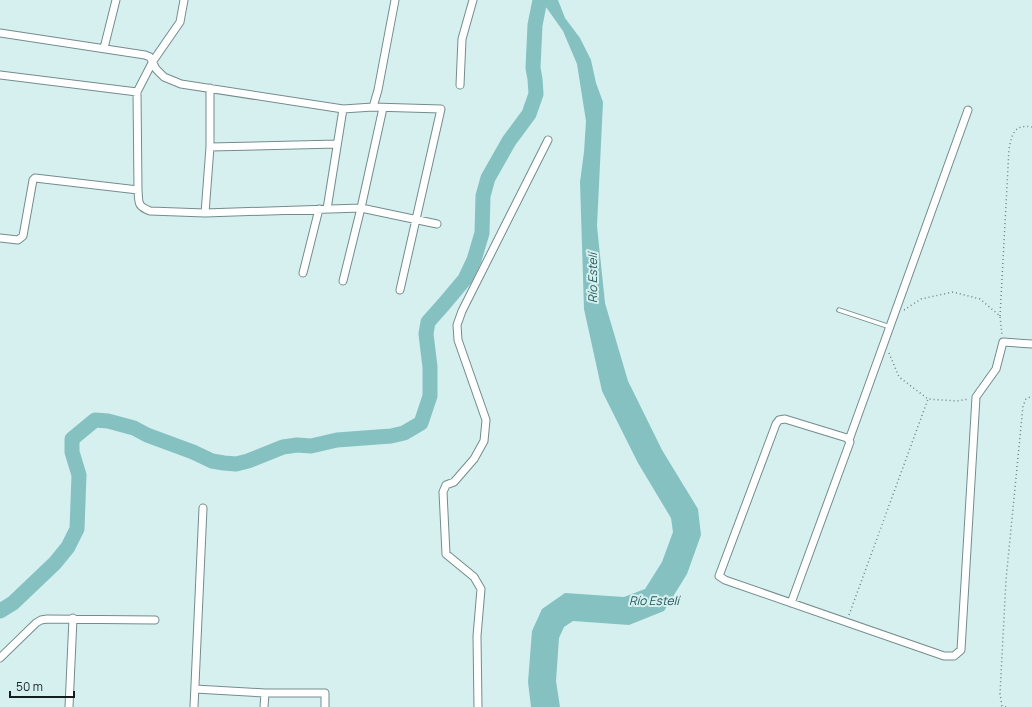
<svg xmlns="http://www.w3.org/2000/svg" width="1032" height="707" font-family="Manrope,sans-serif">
<rect width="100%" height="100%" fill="#d6f0f0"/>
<path fill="#85c1c1" d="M541,0H558L565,18L580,38L591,60L596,83L603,102L597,226L605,303L628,381L662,450L698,509L701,535L687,574L664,611L629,625L573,621L564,627L559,638L556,681L560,707H531L528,682L532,631L542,609L565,593L624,597L645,589L662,562L673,532L671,518L638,463L602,391L584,309L580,182L584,152L586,121L577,64L563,31Z"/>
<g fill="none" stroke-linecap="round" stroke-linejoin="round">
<path stroke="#85c1c1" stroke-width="15" d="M0,611L13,603L55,563L68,547L77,529L79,475L72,452V439L95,420L108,421L134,428L147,435L193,452L212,461L224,463L236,464L248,461L283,447L297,445L311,446L337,440L391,436L404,433L421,423L430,396V367L426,334L428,322L444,304L465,279L474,260L482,233L483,196L488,178L509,141L529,114L536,94L535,79L533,68L535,25L540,0"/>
<g stroke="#748c8c" stroke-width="5.5">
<path id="service" d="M839,310L890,327"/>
</g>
<g stroke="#748c8c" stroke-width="9">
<path id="minor" d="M184,0L180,22L153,61L137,92L138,190C139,203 137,206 150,211L205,213L361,208L437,224
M0,33L145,55L150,57L156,69L164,77L181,84L343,109L373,107L441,109L400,290
M104,48L116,0
M0,75L137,92
M460,85L462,39L473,0
M373,107L378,90L395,0
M210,147L337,144
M327,209L343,109
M205,213L210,147V88
M0,238L18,240L23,236L33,180L35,178L138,190
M303,273L319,209
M343,281L361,208L383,108
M849,440L968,110
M791,603L850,442L847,438L785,419L779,420L776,424L719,576L725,580L944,656H954L961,650L976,397L996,369L1003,342L1032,344
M0,658L36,623L41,620L47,619L155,620
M195,689L265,693H325V707
M69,707L73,618
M194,707L203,508
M264,707L265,693
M478,707L477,636L481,589L474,577L446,554L443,492L446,485L454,482L474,459L484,441L486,420L458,340L457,325L462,311L548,140"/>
</g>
<path stroke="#718282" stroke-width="1.5" stroke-dasharray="1 3" stroke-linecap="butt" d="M904,310L921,299L953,292L980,299L1000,316L1002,335
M1000,316L1009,149C1012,134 1014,124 1032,127
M889,353L899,377L928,399L957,401L969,399
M849,615L928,399
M1006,707L1002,706L1000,694L1006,580L1023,406L1026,399L1032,396"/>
<use href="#service" stroke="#fff" stroke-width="3.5"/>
<use href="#minor" stroke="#fff" stroke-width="7"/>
</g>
<g text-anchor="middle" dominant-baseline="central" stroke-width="4" stroke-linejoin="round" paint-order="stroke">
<g font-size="12" font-style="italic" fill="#235757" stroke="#d6f0f0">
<text transform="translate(592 278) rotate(-90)">Río Estelí</text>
<text x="654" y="600">Río Estelí</text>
</g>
</g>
<path d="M10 691v6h64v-6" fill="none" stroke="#141e1e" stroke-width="2"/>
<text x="16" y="691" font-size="12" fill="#141e1e" stroke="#d6f0f0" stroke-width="3" paint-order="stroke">50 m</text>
</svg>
